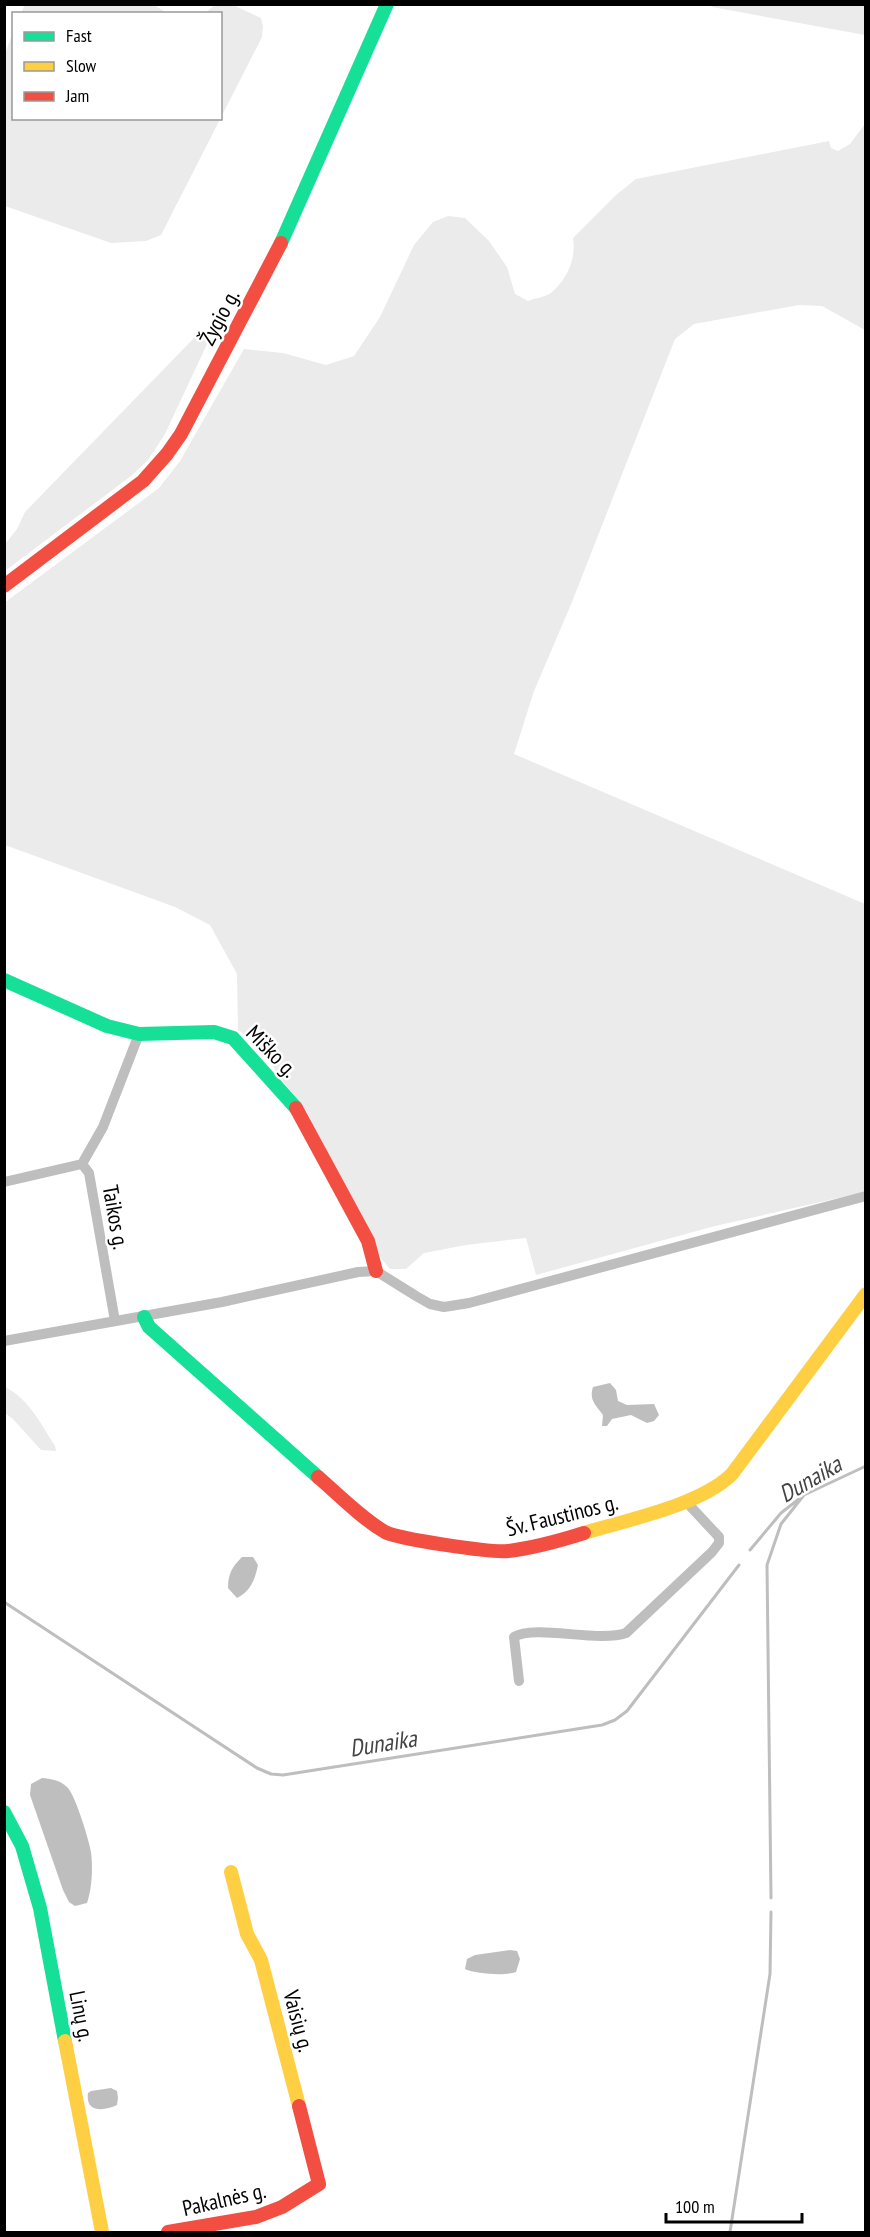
<svg xmlns="http://www.w3.org/2000/svg" width="870" height="2237" font-family="'PT Sans Narrow',sans-serif">
<rect width="100%" height="100%" fill="#fff"/>
<path fill="#ebebeb" d="M25,4L154,5L167,13H21Z
M215,5H233L261,18L263,26L262,37L161,235L146,241L111,243L5,206V54L13,32L14,118H220V14L205,13Z
M710,5H865V35L712,7Z
M865,124V330L822,306L799,305L694,324L675,339L572,602L534,691L514,754L865,904V1192L715,1226L536,1275L526,1238L466,1245L424,1253L406,1269H390L379,1256L307,1112L278,1075L264,1049L238,1030L237,974L210,925L175,907L5,845L4,603L159,488L180,461L244,349L283,353L326,365L354,356L380,317L414,245L433,222L448,216L465,218L489,241L507,267L515,294L528,301C535,298 545,297 551,293C568,278 576,259 573,238L616,195L636,179L829,141L831,148L838,151L850,144Z
M204,335L208,342L165,434L148,460L131,476L5,571V544L17,529L25,512L195,337Z
M5,1387C29,1399 41,1424 55,1446L56,1451L41,1450L13,1419L5,1413Z"/>
<path fill="#bebebe" d="M610,1383L616,1390L618,1401L627,1405L654,1404L659,1415L654,1421L647,1423L631,1415L612,1419L607,1426H602L603,1415C595,1404 589,1400 593,1387Z
M242,1557H253L258,1565C255,1579 251,1591 237,1598L228,1588C228,1574 232,1567 242,1557Z
M42,1778C51,1779 60,1780 67,1787C75,1794 89,1840 91,1852C93,1867 92,1889 87,1903L75,1906L69,1902L63,1890L30,1795L31,1784Z
M510,1950L517,1951L520,1959L516,1972C505,1976 476,1974 465,1969L467,1959L475,1955Z
M111,2088L117,2091L118,2098L117,2105C104,2111 85,2113 88,2093L91,2091Z"/>
<g fill="none" stroke-linecap="round" stroke-linejoin="round">
<path stroke="#bebebe" stroke-width="3" d="M750,1550L781,1513L804,1495L866,1466
M4,1602L257,1768L271,1774L283,1775L602,1725L615,1720L627,1711L739,1565
M771,1898L767,1565L781,1524L804,1495
M730,2232L770,1974L771,1912"/>
<path stroke="#bebebe" stroke-width="10" d="M82,1164L103,1127L139,1034
M4,1182L82,1164L89,1173L115,1321
M4,1341L222,1302L358,1272L376,1271L416,1296L430,1304L444,1307L469,1303L866,1196
M519,1681L514,1637C535,1624 598,1643 626,1633L712,1552L719,1543V1537L691,1507L688,1501"/>
<path stroke="#16e098" stroke-width="14" d="M281,243L387,4
M4,980L107,1026L139,1034L214,1032L233,1038L296,1108
M144,1317L149,1327L318,1477
M4,1812L22,1846L40,1908L65,2041"/>
<path stroke="#ffcf43" stroke-width="14" d="M584,1533C627,1520 701,1505 732,1474L866,1294
M231,1872L247,1934L261,1960L299,2106
M65,2041L102,2232"/>
<path stroke="#f24e42" stroke-width="14" d="M4,586L143,481L167,454L181,434L281,243
M296,1108L368,1241L376,1271
M318,1477C339,1495 361,1518 385,1532C398,1539 492,1553 508,1551C533,1548 559,1541 584,1533
M168,2232L256,2217L282,2207L319,2184L299,2106"/>
</g>
<g text-anchor="middle" dominant-baseline="central" stroke-width="5" stroke-linejoin="round" paint-order="stroke">
<g font-size="22" fill="#000" stroke="#fff">
<text transform="translate(219 317) rotate(-62)">Žygio g.</text>
<text transform="translate(272 1051) rotate(46)">Miško g.</text>
<text transform="translate(116 1217) rotate(80)">Taikos g.</text>
<text transform="translate(562 1515) rotate(-14)">Šv. Faustinos g.</text>
<text transform="translate(82 2016) rotate(79)">Linų g.</text>
<text transform="translate(299 2021) rotate(75)">Vaisių g.</text>
<text transform="translate(224 2199) rotate(-13)">Pakalnės g.</text>
</g>
<g font-size="24" font-style="italic" fill="#434343" stroke="#fff">
<text transform="translate(810 1479) rotate(-30)">Dunaika</text>
<text transform="translate(383 1743) rotate(-9)">Dunaika</text>
</g>
</g>
<rect width="870" height="2237" fill="none" stroke="#000000" stroke-width="12"/>
<rect x="12" y="12" width="210" height="108" fill="#ffffff" stroke="#999999" stroke-width="1.5"/>
<rect x="24" y="32" width="30" height="9" fill="#16e098" stroke="#999999" stroke-width="1.5"/>
<text x="66" y="42" font-size="18" fill="#000000">Fast</text>
<rect x="24" y="62" width="30" height="9" fill="#ffcf43" stroke="#999999" stroke-width="1.5"/>
<text x="66" y="72" font-size="18" fill="#000000">Slow</text>
<rect x="24" y="92" width="30" height="9" fill="#f24e42" stroke="#999999" stroke-width="1.5"/>
<text x="66" y="102" font-size="18" fill="#000000">Jam</text>
<path d="M666 2213v9h136v-9" fill="none" stroke="#000000" stroke-width="3"/>
<text x="675" y="2213" font-size="18" fill="#000000" stroke="#ffffff" stroke-width="4.5" paint-order="stroke">100 m</text>
</svg>
